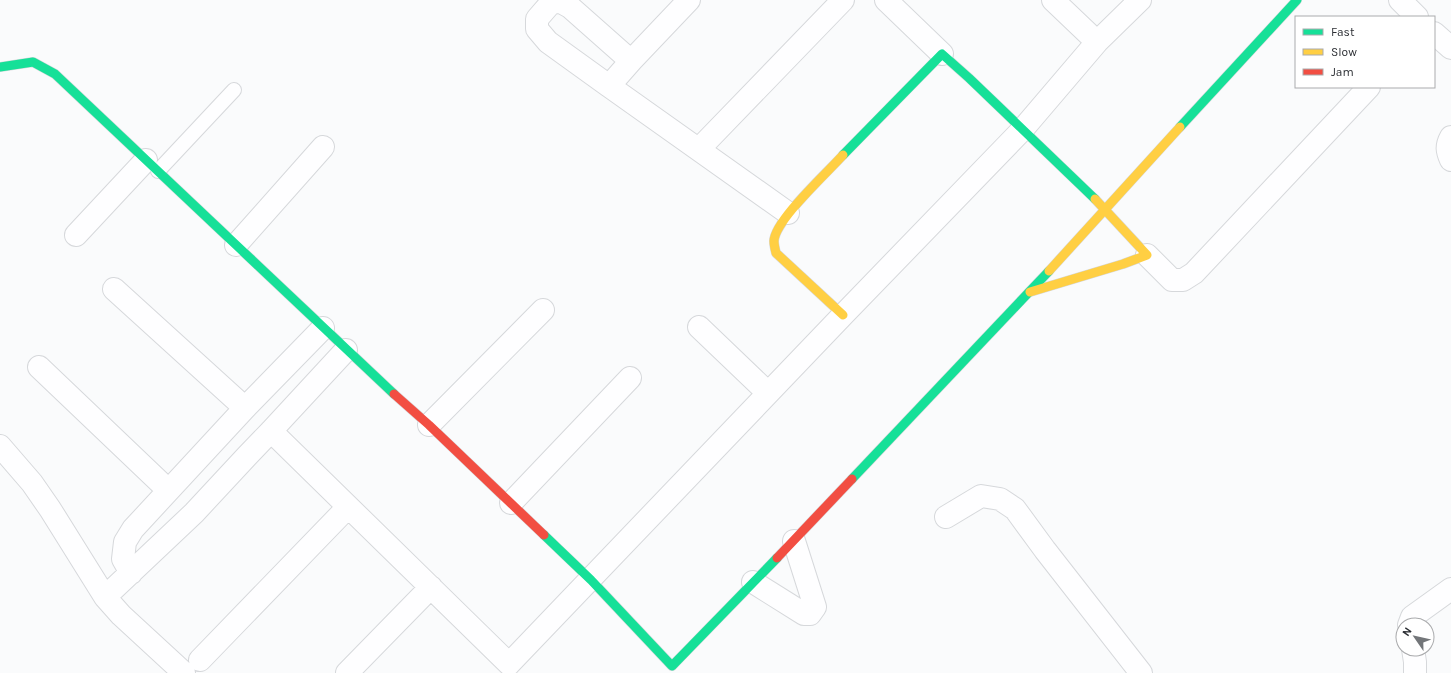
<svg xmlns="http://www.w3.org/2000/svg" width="1451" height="673" font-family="Karla,sans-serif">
<rect width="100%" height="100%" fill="#fafbfc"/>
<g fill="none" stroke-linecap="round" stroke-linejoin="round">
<g stroke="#d6d8db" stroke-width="16">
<path id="lane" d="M158,171L234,90"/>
</g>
<g stroke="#d6d8db" stroke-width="24">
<path id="street" d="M689,0L631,61L609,86L788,213
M886,0L942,54
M1053,0L1097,42
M1400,0L1417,17
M1434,33L1451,48
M609,86L548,42L537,29V19L550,4L559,1L570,7L631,61
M1451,137C1446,146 1447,151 1451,160
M699,149L843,0
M76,235L146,160
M236,245L323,147
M1147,255L1172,280H1183L1194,273L1369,87
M114,289L245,408
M699,327L768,393
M39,367L168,490
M429,425L543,310
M271,431L509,664L843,315L1022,130L1097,42L1140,0
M0,446L32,483L50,509L105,597L121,615L184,673
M511,503L630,378
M946,517L981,496L1000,499L1015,509L1045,550L1141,673
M131,573L123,559L125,542L133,529L245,408L323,328
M753,582L804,614H810L815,607L794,541
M105,597L194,513L247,456L271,431L346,350
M1409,625L1412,617L1451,589
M1413,649L1415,662V673
M200,660L348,507
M347,673L431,587"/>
</g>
<g stroke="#d6d8db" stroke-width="10">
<path id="fast" d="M0,67L33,62L55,74L394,394
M1180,127L1297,0
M843,155L942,54L969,78L1095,199
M852,479L1049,271
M544,535L591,580L672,666L777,558"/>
</g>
<g stroke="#d6d8db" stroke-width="10">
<path id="slow" d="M1049,271L1180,127
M1030,292L1123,264L1147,255L1095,199
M843,315L776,253C775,249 774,245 774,241C775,220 828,172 843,155"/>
</g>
<g stroke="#d6d8db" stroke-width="10">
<path id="jam" d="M394,394L429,425L544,535
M777,558L852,479"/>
</g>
<use href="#lane" stroke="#fefeff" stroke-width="14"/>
<use href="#street" stroke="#fefeff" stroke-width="22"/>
<use href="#fast" stroke="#16e098" stroke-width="9"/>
<use href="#slow" stroke="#ffcf43" stroke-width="9"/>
<use href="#jam" stroke="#f24e42" stroke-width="9"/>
</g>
<rect x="1295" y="16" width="140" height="72" fill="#ffffff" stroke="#aaabad"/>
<rect x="1303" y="29" width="20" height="6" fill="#16e098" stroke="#aaabad"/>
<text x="1331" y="36" font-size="12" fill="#2b2e33">Fast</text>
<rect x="1303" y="49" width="20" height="6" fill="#ffcf43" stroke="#aaabad"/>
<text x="1331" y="56" font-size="12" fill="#2b2e33">Slow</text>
<rect x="1303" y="69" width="20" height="6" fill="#f24e42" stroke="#aaabad"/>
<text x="1331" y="76" font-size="12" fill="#2b2e33">Jam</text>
<g transform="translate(1415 637) rotate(304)"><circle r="19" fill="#ffffff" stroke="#aaabad"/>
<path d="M0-3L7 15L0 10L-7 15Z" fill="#737679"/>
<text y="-6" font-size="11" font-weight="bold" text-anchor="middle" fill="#2b2e33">N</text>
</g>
</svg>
